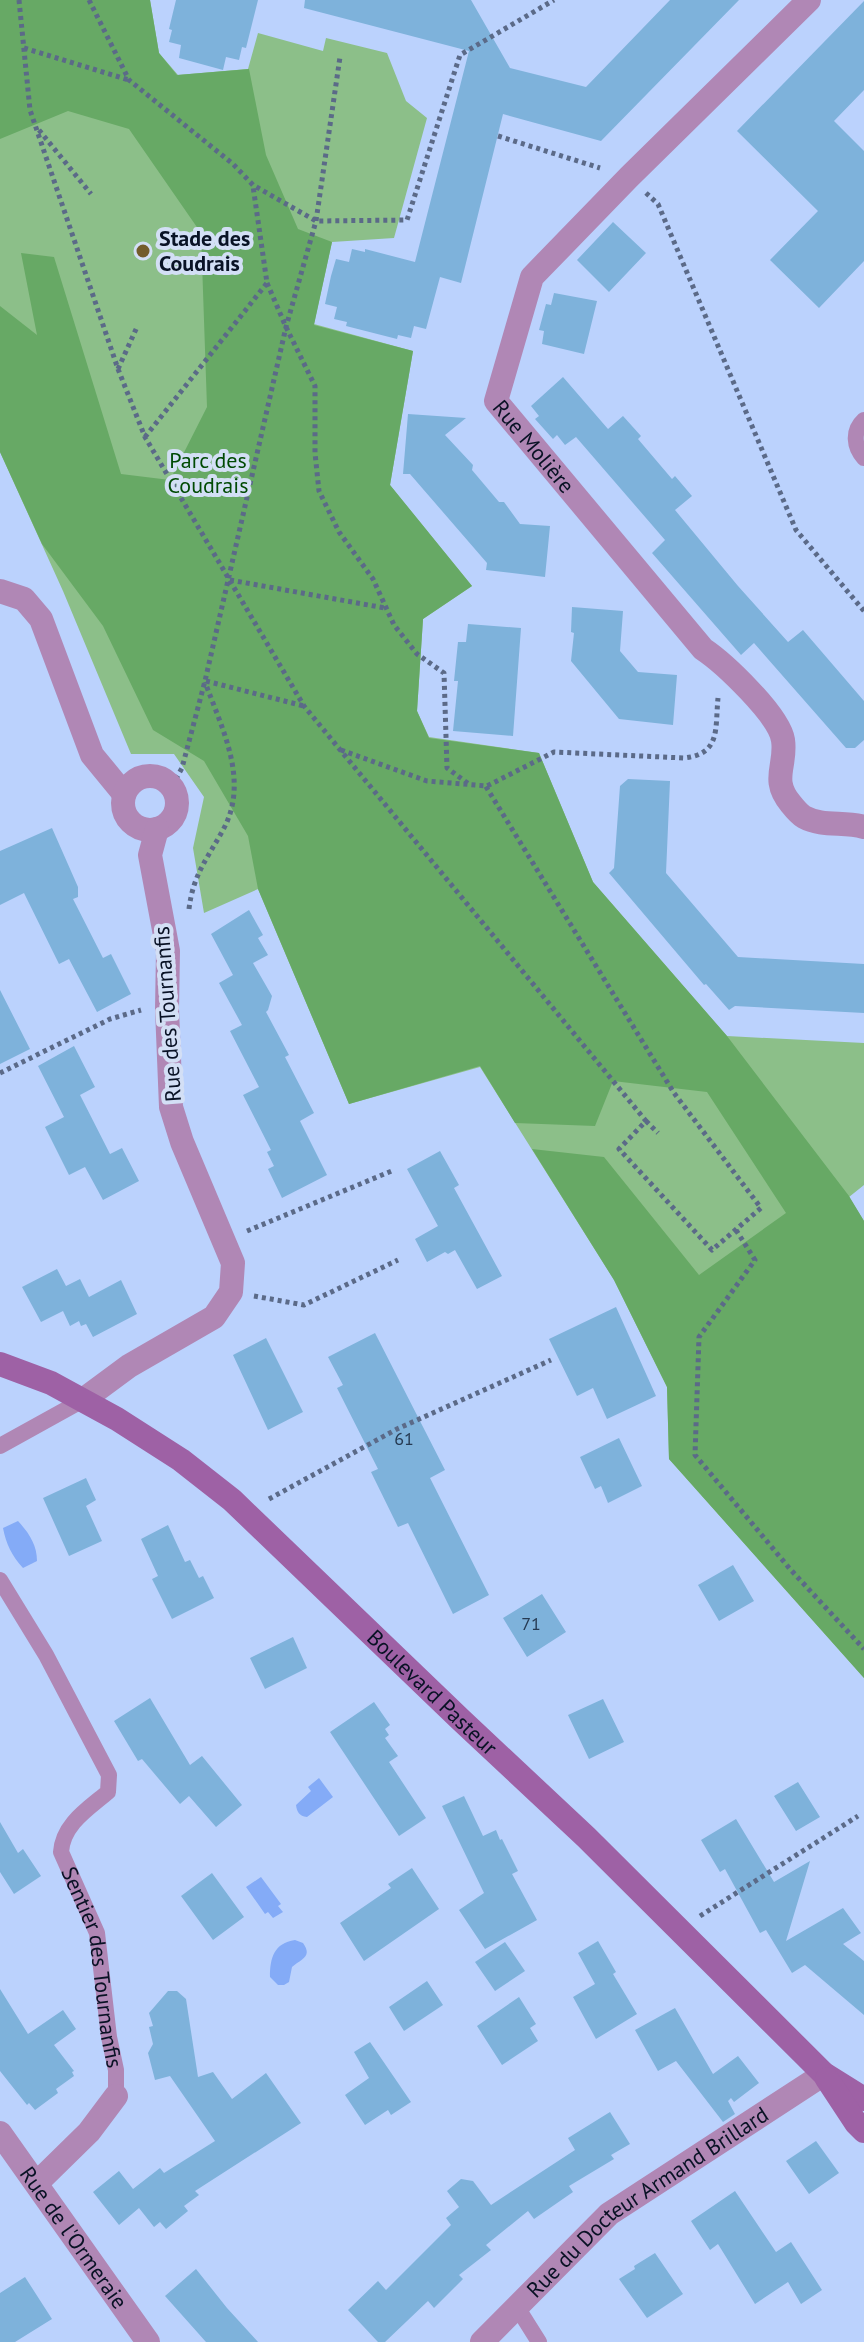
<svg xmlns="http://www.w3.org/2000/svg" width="864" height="2342" font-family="'PT Sans',sans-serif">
<rect width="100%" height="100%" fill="#bbd2fd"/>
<path fill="#8cbf89" d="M0,0H150L159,53L178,75L248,69L258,33L323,51L326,38L387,53L406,101L427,118L394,238L332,242L314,324L413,351L390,485L472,586L423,619L417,711L429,737L539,753L593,882L727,1036L864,1043V1185L849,1197L864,1221V1678L669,1459L667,1387L614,1280L480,1067L349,1104L258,889L204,913L193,848L204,797L174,754H131L63,591L0,452Z"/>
<path fill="#67a965" d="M0,0H150L159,53L177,75L249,69L266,155L298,229L332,242L314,325L413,351L390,485L472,586L423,619L417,711L429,738L539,753L593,882L727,1036L849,1196L864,1221V1678L669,1459L667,1387L614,1280L532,1149L604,1157L699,1275L786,1213L707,1092L613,1081L595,1126L515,1123L480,1066L349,1104L258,889L248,836L204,761L153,730L103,626L42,544L0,452V306L37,335L21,253L54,257L121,474L170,480L207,407L201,233L129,129L68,111L0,139Z"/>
<path fill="#84abf7" d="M18,1521C29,1533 37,1545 37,1561L23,1568C12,1556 6,1544 3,1528Z
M319,1778L333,1797L307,1817C299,1816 297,1812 296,1805L311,1791L308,1787Z
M261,1877L281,1904L278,1906L283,1912L273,1918L268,1912L265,1914L246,1887Z
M295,1940L303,1943C313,1957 301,1959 292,1967L289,1982L284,1985H278L270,1977C270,1958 274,1943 295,1940Z"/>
<path fill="#7eb2db" d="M176,0H258L246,48L242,47L239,60L226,57L223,70L179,58L181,45L169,42L172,30L169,29Z
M305,0H471L510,68L586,87L670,0H739L601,141L503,114L461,283L440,277L426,329L414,326L411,338L398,335L397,339L346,326L347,322L334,319L337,307L325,304L331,276L336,259L349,262L352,249L365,252V249L415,262L469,51L304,8Z
M864,1V90L834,121L864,151V261L819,308L770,260L818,211L737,131Z
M613,222L646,253L609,292L577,260Z
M554,293L597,301L584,354L542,344L544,331L539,330L546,304L551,305Z
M563,377L608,429L623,416L641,436L638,439L672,479L675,476L692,496L675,510L738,586L788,642L803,630L864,701V740L855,748H846L754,643L741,655L652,553L665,540L576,437L565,445L557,435L553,439L535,419L539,416L531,406Z
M408,414L466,418L445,435L473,465L472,470L499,502H504L520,524L550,526L545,577L486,570L487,563L410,474H403Z
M572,607L623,611L620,651L638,672L677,675L673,725L619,719L571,661L574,633L571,632Z
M468,624L521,628L513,736L453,731L458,681H454L458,642H466Z
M628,779L670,781L666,873L738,957L864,964V1013L735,1006L729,1010L706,984L704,985L609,873L614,868L620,786Z
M52,828L78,887V897L73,899L103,958L111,954L131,994L97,1012L69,959L59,964L24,893L0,905V851Z
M249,910L263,935L258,938L268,955L253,963L272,996L268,1010L266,1012L289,1055L285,1057L314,1113L300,1121L327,1175L282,1198L268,1169L274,1166L267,1152L271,1150L243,1095L259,1087L230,1031L242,1025L219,983L233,975L211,934Z
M0,990L30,1049L0,1064Z
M74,1046L95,1087L80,1095L110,1154L122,1148L139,1181L103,1200L85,1167L69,1175L45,1127L64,1117L38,1066Z
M440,1151L459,1185L454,1188L502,1276L477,1289L455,1250L448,1254L445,1252L427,1262L415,1239L438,1226L407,1169Z
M57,1269L66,1286L80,1279L89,1297L121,1280L137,1314L93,1337L86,1324L81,1326L79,1321L70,1326L63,1311L41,1322L22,1287Z
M616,1307L656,1396L607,1419L593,1388L577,1396L549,1339Z
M375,1333L445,1470L430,1478L489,1595L453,1614L408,1523L398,1527L371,1472L378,1469L337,1388L343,1385L328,1357Z
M266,1338L303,1412L268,1430L233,1355Z
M619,1438L642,1486L608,1503L601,1486L595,1489L580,1457Z
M86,1478L96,1500L86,1506L102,1541L69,1556L43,1498Z
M168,1525L185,1562L190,1560L199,1578L203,1576L214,1598L172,1619L152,1579L158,1576L141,1539Z
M733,1565L754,1601L719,1621L698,1585Z
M542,1594L566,1632L527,1657L503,1618Z
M293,1637L307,1668L265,1689L250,1658Z
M150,1698L190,1765L202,1756L242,1805L216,1827L189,1796L180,1804L142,1759L138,1761L114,1721Z
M603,1699L624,1742L589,1759L568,1715Z
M374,1702L390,1725L385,1729L389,1735L385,1738L398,1756L389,1762L426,1818L399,1836L330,1732Z
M798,1782L820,1817L796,1831L774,1796Z
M464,1796L483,1836L496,1830L500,1840L502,1839L518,1871L512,1874L537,1920L485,1949L459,1910L484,1893L442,1806Z
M736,1819L774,1882L810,1861L786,1941L843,1908L861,1933L843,1944L864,1961V2015L805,1965L792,1973L766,1930L760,1933L725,1869L720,1872L701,1840Z
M0,1822L18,1853L23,1849L41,1876L14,1894L0,1872Z
M412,1868L439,1909L364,1961L340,1923L391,1888L388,1884Z
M212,1873L244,1917L213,1940L181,1896Z
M598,1941L616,1972L613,1974L637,2014L596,2039L573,1997L595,1984L578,1953Z
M505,1942L525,1971L495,1991L475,1962Z
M427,1981L443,2005L404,2031L389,2007Z
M0,1989L28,2034L63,2010L76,2029L54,2045L74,2071L72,2072L74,2076L56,2089L58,2093L35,2110L29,2103L27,2105L0,2071Z
M168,1991H177L186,1999L198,2077L213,2072L232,2099L266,2073L301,2123L195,2191L199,2195L184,2206L188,2211L166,2229L160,2222L154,2227L139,2208L119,2225L93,2192L119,2171L133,2189L160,2168L164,2173L215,2141L170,2076L155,2080L148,2053L153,2044L149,2027L153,2026L149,2013Z
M519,1997L536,2024L530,2028L538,2041L502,2065L477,2026Z
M675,2008L713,2074L738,2056L759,2083L734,2102L731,2098L728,2101L735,2114L723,2122L676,2061L658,2071L635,2030Z
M370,2042L411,2102L391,2115L388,2110L365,2125L345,2095L369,2078L354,2052Z
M610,2112L630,2144L611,2155L614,2159L569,2186L573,2192L534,2219L528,2211L486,2245L491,2250L459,2275L463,2279L434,2308L428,2301L385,2342H378L348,2310L378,2281L386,2290L451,2225L446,2218L459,2207L447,2191L461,2179L473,2181L491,2205L575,2150L568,2138Z
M816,2141L839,2173L809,2194L786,2161Z
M735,2191L776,2252L791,2242L822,2290L801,2304L788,2282L755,2304L718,2244L710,2250L691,2221Z
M655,2253L683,2294L647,2318L619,2279L635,2269L634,2266Z
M196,2269L227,2308L258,2342H206L165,2296Z
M25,2277L52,2319L15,2342H0V2293Z"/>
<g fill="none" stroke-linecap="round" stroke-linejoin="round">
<path stroke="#5b6a88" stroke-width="5" stroke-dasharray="4 4" stroke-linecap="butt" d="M19,0L30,110L118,369L145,437L304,706L646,1121L619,1149L712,1250L761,1208L674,1093L485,785
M89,0L129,80L233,164L253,185L316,221L407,220L460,55L554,0
M24,48L129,80
M39,130L91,194
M498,136L600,168
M646,193L658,204L796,530L864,611
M267,283L286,327L315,386V453L319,491L339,532L373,579L394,625L417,654L444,673L447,768L470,785
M118,369L137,327
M145,437L267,283L253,186
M230,580L385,608
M206,681L304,706
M341,750L427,781L487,786L554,752L684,758C721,754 715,729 718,698
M172,786L182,768L205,681L286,327L316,221L340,57
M189,909C193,875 207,859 223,830C250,781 222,729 205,682
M0,1073L110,1019L141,1010
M646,1121L658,1133
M736,1230L755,1260L699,1337L695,1455L790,1569L864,1649
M247,1231L394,1170
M254,1296L304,1305L398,1260
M269,1499L397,1429L551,1360
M700,1916L858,1816"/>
<g stroke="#b087b5" stroke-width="16">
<path d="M864,420C852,431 854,447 864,458"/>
<path d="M0,1446L83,1400"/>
<path id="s1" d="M0,1580L46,1655L109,1775L108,1792C88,1809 63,1824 61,1852L97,1933L109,2037L116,2070V2096"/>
<path d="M517,2307L539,2342"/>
</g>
<g stroke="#b087b5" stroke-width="24">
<path id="s2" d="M809,0L629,177L532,277L496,401L703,649C724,663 779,715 783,740C787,766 770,779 791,804C795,809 799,814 804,817C822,827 845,821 864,827"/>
<path d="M0,591L24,599L41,619L92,755L124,794"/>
<circle cx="150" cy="803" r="27"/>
<path d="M83,1400L129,1366L214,1317L231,1292L233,1263L182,1142L171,1107L167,1009L168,951L150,855L157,829"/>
<path id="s3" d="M0,2133L148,2342"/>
<path d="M37,2183L89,2132L116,2096"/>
<path id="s4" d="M482,2342L609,2214L824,2074"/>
</g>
<g stroke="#9e61a5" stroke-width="24">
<path id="s5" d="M0,1364L51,1383L117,1419L181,1460L232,1500L461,1720L586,1837L824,2074L864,2099"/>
<path d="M827,2079L856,2123L864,2131"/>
</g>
</g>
<circle fill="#735c2c" stroke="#d3dff5" stroke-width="3" cx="143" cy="251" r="8"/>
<g text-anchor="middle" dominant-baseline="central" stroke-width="8" stroke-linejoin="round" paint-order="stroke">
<g font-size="18" fill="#263a52">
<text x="404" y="1438">61</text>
<text x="531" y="1623">71</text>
</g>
<g font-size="22" font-weight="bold" fill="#091225" stroke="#d3dff5" text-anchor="start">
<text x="159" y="238">Stade des<tspan x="159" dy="25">Coudrais</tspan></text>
</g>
<g font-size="22" fill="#091225" stroke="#d3dff5">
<text stroke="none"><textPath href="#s2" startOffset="580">Rue Molière</textPath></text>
<text transform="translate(167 1014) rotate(-94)">Rue des Tournanfis</text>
<text stroke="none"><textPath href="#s5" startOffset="548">Boulevard Pasteur</textPath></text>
<text stroke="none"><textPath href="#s1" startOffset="440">Sentier des Tournanfis</textPath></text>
<text stroke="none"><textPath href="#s4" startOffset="218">Rue du Docteur Armand Brillard</textPath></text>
<text stroke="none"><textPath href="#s3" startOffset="128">Rue de l'Ormeraie</textPath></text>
</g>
<g font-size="22" fill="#004a03" stroke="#d3dff5">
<text x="208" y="460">Parc des<tspan x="208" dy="25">Coudrais</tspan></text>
</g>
</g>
</svg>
